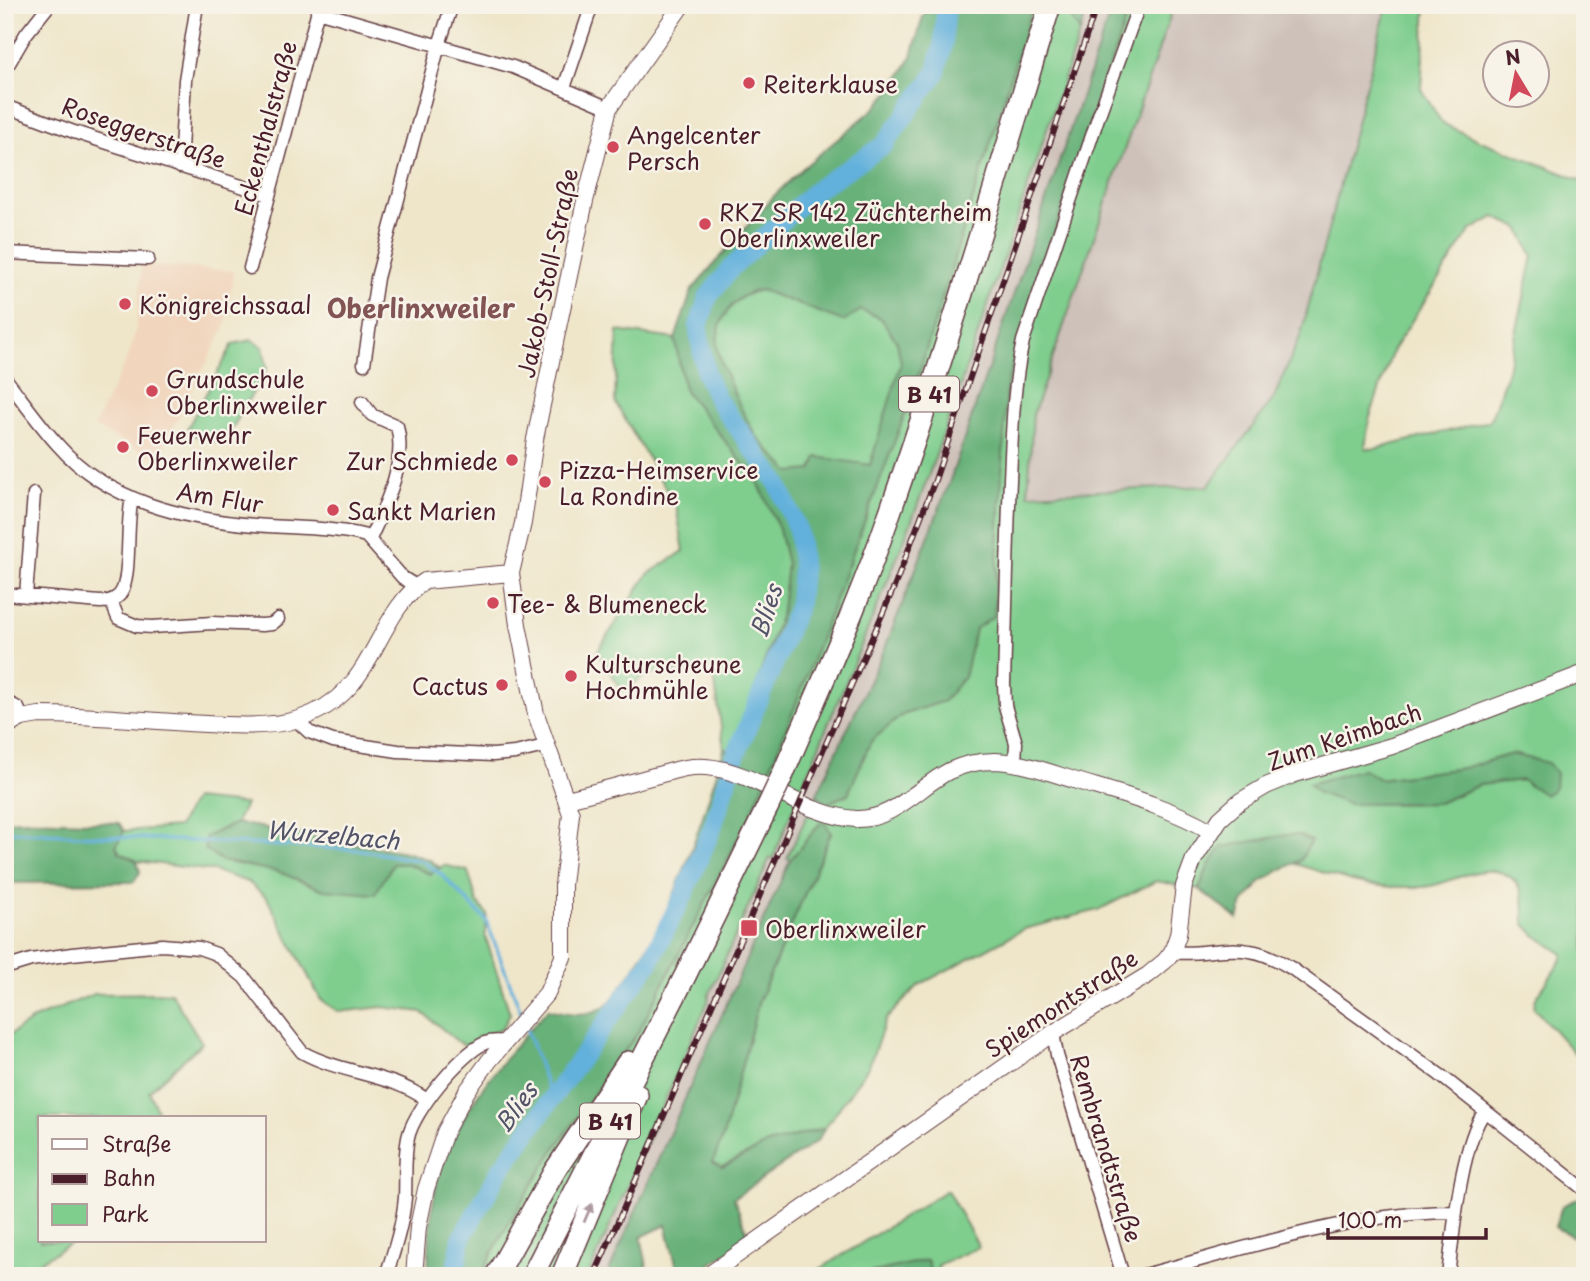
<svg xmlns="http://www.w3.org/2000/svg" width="1590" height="1281" font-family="'Playpen Sans',sans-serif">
<rect width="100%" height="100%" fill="#f7f3e8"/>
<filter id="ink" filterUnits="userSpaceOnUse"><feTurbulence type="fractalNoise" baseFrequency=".0143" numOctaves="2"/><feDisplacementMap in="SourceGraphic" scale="14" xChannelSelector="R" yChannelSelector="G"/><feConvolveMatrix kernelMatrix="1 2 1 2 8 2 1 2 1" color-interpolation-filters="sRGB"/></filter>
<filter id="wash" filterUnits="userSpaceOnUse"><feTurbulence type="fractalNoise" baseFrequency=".00686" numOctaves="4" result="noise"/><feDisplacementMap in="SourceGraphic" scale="28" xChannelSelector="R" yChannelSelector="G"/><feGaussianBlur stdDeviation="1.57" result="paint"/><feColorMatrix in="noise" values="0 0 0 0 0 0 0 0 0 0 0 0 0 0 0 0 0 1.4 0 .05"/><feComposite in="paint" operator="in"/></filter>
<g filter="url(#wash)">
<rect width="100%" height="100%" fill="#efe6ca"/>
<path fill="#f1d5bd" d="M142,265L234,271L225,327L157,459L94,427L130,352L136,327Z"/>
<path fill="#cec1ba" d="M1089,5H1113L948,486L908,590L853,721L787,858L790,860L607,1276H588L708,1002L709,995L770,858H773L801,786L888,582L928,477Z
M1174,5H1387L1301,334L1274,398L1208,486L1028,494L1033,415Z"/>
<path fill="#7fce8e" stroke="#64765c" stroke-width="2" fill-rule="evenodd" d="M1033,5H1064L1062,12L1068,13L1080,32C1029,180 981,330 928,477C881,606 823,731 773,859L770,858L709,995L708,1002L588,1276H481L501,1236L554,1150L639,1031L753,810L794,709L912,395Z
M1131,5H1174L1033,415L1028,494L1208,486L1274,398L1301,334L1387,5H1426L1421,89L1442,123L1476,139L1585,182V1065L1534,1008L1535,1000L1562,959L1563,954L1535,935L1524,923C1524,905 1525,884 1507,875C1484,863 1456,880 1434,885C1425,888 1415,887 1407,887C1366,888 1334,876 1296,864L1301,860L1305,849L1209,865L1199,889L1156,881L1098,910L1024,929L919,985L886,1019L869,1066L825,1128L768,1144L722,1167L713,1162L724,1132L759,1000L831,833L820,823L791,860L787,858L817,794L826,804L847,794L871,741L902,715L944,701L964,676L975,629L994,616L1007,382L1093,112ZM1494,217L1519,228L1533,256L1508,370L1490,421L1374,449L1365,448L1369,420L1393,350L1470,231ZM1512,754L1530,787L1523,780L1479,785L1438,803L1349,804L1363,769L1379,779L1463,768Z
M761,290L843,321L861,310L881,318L897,342L902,363L870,466L818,457L812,471L790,473C779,461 767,449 757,437C747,424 716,358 717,343C718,317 735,294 761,290Z
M618,331L675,339L684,389L759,484L779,529L787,564L782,611L733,752L724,749L713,668L646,675L623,691L597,652L648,574L684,551L676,506L615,402Z
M252,340L263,347L267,368L232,429L219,442C207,441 196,438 187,429L233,344Z
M194,799L245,804L236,823L215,832L222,861L279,872L324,890L386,875L393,864L408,863L430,874L444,865L468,871L477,902L487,914L485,935L510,1014L502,1029L479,1037L467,1046L458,1042L422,1012L382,1007L339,1012L321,1000L267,898L248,882L214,871L137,861L119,852L116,846L124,831L178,827Z
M171,993L202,1043L149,1091L160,1118H40V1241H74L41,1261L48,1276H5V1038L34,1019L94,994Z
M947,1190L979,1247L938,1265L939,1273L930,1272L927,1260L857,1276H809Z"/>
<path fill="#67b179" stroke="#586852" stroke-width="2" fill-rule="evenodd" d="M931,5H1033L912,395L794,709L753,810L639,1031L554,1150L501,1236L481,1276H428C429,1240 430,1203 441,1169C461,1106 505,1057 548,1009C568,1014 587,1018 605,1006C613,1001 619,989 625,981C675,913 700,828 724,749L733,752L782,611L787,564L779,529L759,484L684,389L675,339L692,290L727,249L774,196L803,168L875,108L894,87L912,56L923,16ZM761,290L843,321L861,310L881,318L897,342L901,363L870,465L817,457L812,470L790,472C779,461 767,449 757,437C747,423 716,358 717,343C718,317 735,294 761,290Z
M1064,5H1089L1080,32L1068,13L1062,12Z
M1113,5H1131L1093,112L1007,382L994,616L975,629L964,677L944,701L902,715L871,741L848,794L826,804L817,794L885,648L948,486Z
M1512,754L1548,763L1556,773L1555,788L1545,795L1522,780L1479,785L1438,803L1349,804L1318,793L1309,784L1363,769L1379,779L1463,768Z
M27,820L119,823L124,831L116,846L119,852L137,861L140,872L134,882L5,883V821Z
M236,823L405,852L430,860L440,868L430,874L408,864H393L375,894L324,890L279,872L222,861L205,849V837Z
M820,823L826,824L831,833L759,1000L724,1133L713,1162L722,1167L768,1144L825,1128L817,1141L734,1198L749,1238L692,1276H684L676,1264L666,1225L641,1237L649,1276H607L790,860Z
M1285,835H1299L1311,841L1301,860L1280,870L1260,883L1243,903L1238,919L1199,889L1209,865L1222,847Z
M1581,1197L1585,1199V1243L1555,1227L1562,1206Z
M927,1260L930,1272L924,1276H857Z"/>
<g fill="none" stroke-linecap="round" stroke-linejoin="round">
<path stroke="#62b0dc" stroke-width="3.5" d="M5,831L361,850L422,861L442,875L486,920L522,1015
M525,1025L551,1098"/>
<path stroke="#62b0dc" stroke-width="19" d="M454,1276L462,1237L501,1169L649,963L684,894L712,829L733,762L798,606L802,567L798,531L778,484L717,399L706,374L698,328L708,297L731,268L817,189L884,145L936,73L943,45L946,5"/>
</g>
</g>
<g filter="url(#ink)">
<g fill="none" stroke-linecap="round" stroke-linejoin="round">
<g stroke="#633d43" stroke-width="15">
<path id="street" d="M317,11L513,67L609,108
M5,70L26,34L49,5
M564,88L592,5
M5,106L74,132L269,195
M180,167L185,80L197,5
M5,253L148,259
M250,268L319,6
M364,364L377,278L439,45L452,5
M5,378C23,401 39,424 58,445C108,502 183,519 255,525C289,528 334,527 366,536L403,578L416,586
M362,402L372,415L397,426C407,463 385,506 370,539
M5,594L100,602C110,602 119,599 123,589C131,567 126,524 132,498
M26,595L34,494
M111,601L118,618L137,626L152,627L212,623L262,625L272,624L278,619
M5,701L18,708L22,718
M296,720L309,732L333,741L398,751L493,755L515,753L545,746
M1015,763L1016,743L1005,706L1004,684C1006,616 1007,548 1010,480C1012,433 1013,387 1023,341L1099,115L1139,5
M1172,952C1198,956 1224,946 1250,951C1265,953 1278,960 1291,968L1440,1075L1585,1190
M5,968L31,960L72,954L162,945L199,948L216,954L244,977L302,1052C341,1074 390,1073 427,1100
M1053,1033L1057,1055L1123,1276
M386,1276C394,1251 403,1224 405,1197C406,1178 404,1157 408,1138C413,1112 460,1054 485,1043C491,1041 499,1041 506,1042
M1140,1276C1238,1251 1355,1211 1456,1212
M1448,1276C1453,1235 1461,1143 1485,1111"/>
</g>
<g stroke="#633d43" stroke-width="18">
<path id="secondary" d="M5,727L22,718L39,715C88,715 138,720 188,723C221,725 267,729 299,719C317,713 335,702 348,688C377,657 389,603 425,581L511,573
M567,799C596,792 625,784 654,776C671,772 688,765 706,767C757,771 803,816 856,819C894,820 918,787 949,771C962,765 980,761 995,761C1023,762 1051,773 1077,781C1123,795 1169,807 1211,831
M414,1276L418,1227L426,1189L445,1132L467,1091L489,1061L547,993L563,957V885L571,814L536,714L518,625L511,573L523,523L535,439L559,323L585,201L609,108L682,5
M707,1276L1053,1033L1148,975L1165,961L1172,952L1178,935L1184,886L1194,859L1220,819L1239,802L1266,786L1295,774L1392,746L1585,673"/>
</g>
<g stroke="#633d43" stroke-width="24">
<path id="highway" d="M783,774C819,689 859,603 889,515C948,347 998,175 1050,5
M496,1276L554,1172L628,1062
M532,1276L685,976L768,806
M562,1276L637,1095"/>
</g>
<use href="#street" stroke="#fff" stroke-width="12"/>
<use href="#secondary" stroke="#fff" stroke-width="16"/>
<use href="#highway" stroke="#fff" stroke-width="21"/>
<g stroke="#4a1f2b" stroke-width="6">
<path id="rail" d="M594,1276L895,585L935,480L1097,5"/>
</g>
<use href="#rail" stroke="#f7f3e8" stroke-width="3.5" stroke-dasharray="10" stroke-linecap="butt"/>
<g stroke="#633d43" stroke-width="24" stroke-linecap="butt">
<path id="highway-bridge" d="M768,806L783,774"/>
</g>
<use href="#highway-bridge" stroke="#fff" stroke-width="21"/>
</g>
<defs><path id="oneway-solid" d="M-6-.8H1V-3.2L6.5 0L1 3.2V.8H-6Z" transform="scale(1.75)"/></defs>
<use fill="#ae9aa0" href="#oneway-solid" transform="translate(588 1213) rotate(-67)"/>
</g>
<g fill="#d1495b" stroke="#f7f3e8" stroke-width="2.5">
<circle cx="749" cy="83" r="7"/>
<circle cx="613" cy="147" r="7"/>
<circle cx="705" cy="224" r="7"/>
<circle cx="125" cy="304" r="7"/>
<circle cx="152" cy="391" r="7"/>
<circle cx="123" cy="447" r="7"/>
<circle cx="512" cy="460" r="7"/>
<circle cx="545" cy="482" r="7"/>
<circle cx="333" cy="510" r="7"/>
<circle cx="493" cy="603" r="7"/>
<circle cx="571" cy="676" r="7"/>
<circle cx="502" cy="685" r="7"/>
<rect x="740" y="919" width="18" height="18" rx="3.5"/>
</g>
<g text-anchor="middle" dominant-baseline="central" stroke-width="5" stroke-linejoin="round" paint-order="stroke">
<g fill="#f7f3e8" stroke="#7e5f64" stroke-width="2">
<rect x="899" y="376.5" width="60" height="35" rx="5"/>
<rect x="580" y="1103.5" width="60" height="35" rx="5"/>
</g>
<g font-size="21" font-weight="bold" fill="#4a1f2b">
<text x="929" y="394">B 41</text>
<text x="610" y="1121">B 41</text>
</g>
<g font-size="23" fill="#4a1f2b" stroke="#f7f3e8" text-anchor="start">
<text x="763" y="83">Reiterklause</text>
<text x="627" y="134">Angelcenter<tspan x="627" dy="26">Persch</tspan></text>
<text x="719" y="211">RKZ SR 142 Züchterheim<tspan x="719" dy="26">Oberlinxweiler</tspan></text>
<text x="139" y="304">Königreichssaal</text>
<text x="166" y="378">Grundschule<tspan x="166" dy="26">Oberlinxweiler</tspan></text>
<text x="137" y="434">Feuerwehr<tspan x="137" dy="26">Oberlinxweiler</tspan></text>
<text x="498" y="460" text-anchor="end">Zur Schmiede</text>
<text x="559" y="469">Pizza-Heimservice<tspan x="559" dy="26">La Rondine</tspan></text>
<text x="347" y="510">Sankt Marien</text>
<text x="507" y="603">Tee- &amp; Blumeneck</text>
<text x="585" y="663">Kulturscheune<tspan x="585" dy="26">Hochmühle</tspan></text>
<text x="488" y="685" text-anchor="end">Cactus</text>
<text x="765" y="928">Oberlinxweiler</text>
</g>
<g font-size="23" fill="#4a1f2b" stroke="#f7f3e8">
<text transform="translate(265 128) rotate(-75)">Eckenthalstraße</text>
<text transform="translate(144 132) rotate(19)">Roseggerstraße</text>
<text transform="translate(547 273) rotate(-78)">Jakob-Stoll-Straße</text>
<text transform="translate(220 497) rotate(9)">Am Flur</text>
<text transform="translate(1344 736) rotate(-19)">Zum Keimbach</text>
<text transform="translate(1061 1003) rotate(-33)">Spiemontstraße</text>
<text transform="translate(1107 1148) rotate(73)">Rembrandtstraße</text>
</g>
<g font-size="24" font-style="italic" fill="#525269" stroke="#f7f3e8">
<text transform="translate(765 611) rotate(-72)">Blies</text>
<text transform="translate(333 834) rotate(5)">Wurzelbach</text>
<text transform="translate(515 1107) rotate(-54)">Blies</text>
</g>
<g font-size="26" font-weight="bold" fill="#825453" stroke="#f7f3e8">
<text x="421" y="307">Oberlinxweiler</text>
</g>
</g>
<rect width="1590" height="1281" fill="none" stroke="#f7f3e8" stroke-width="28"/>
<rect x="38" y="1116" width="228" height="126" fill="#f7f3e8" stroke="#b29e9c" stroke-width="2"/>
<rect x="52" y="1139" width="35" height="10" fill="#ffffff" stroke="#b29e9c" stroke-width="2"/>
<text x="102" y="1152" font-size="21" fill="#4a1f2b">Straße</text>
<rect x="52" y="1174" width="35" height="10" fill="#4a1f2b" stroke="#b29e9c" stroke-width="2"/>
<text x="102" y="1186" font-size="21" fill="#4a1f2b">Bahn</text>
<rect x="52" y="1204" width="35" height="21" fill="#7fce8e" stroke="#b29e9c" stroke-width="2"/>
<text x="102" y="1222" font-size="21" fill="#4a1f2b">Park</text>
<g transform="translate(1516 74) rotate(350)"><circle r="33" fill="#f7f3e8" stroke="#b29e9c" stroke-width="2"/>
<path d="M0-5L12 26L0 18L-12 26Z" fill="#d1495b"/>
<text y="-10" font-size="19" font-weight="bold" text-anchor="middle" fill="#4a1f2b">N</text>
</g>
<path d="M1328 1228v10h158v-10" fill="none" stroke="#4a1f2b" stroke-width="3.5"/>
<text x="1338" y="1228" font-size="21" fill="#4a1f2b" stroke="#f7f3e8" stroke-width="5" paint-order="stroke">100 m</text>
</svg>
